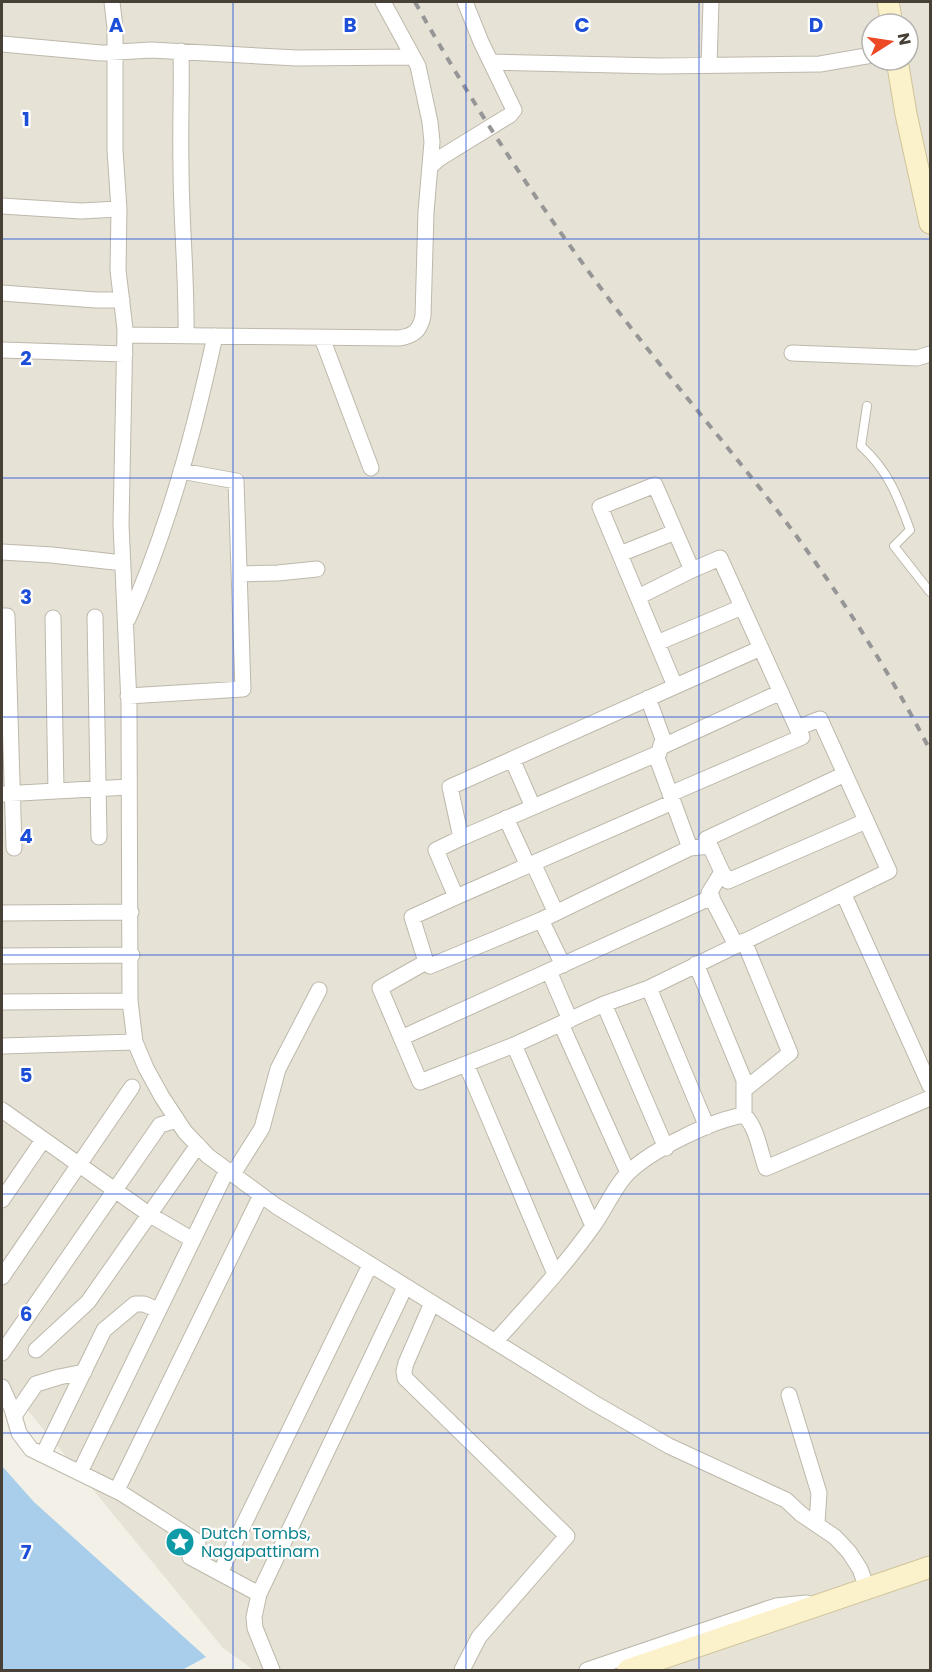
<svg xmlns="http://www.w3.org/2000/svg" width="932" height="1672" font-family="Poppins,sans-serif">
<rect width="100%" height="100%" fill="#f3f0e8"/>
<path fill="#e6e2d6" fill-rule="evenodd" d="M2,2H930V1670H254L223,1648L2,1379ZM872,24H908V60H872Z"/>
<path fill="#a8ceec" d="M2,1466L34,1502L206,1657L182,1670H2Z"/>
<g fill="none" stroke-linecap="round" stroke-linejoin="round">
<g stroke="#beb8ab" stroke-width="10">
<path id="service" d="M867,406L861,446C888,470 898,497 910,530L894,546L930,592"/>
</g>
<g stroke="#beb8ab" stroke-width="17">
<path id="minor" d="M112,2L115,28V150L119,209L118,270L125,329L121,524L129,704L130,1001L135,1042L146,1068L162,1097L185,1132L208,1156L276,1206L594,1403L669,1446L786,1500L801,1514L835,1537L849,1552L860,1569L867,1588
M2,44L101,53L151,50L297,58L413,57
M181,51C182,90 180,128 181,166C181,223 187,279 186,336
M491,62L659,66L820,64L872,55
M709,65L711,2
M431,166L440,158L510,115L514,110L481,42L465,2
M2,206L81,211L119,209
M2,293L96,300H122
M125,335L399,338C413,336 420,331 423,316L426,212L432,142L430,122L418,66L383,2
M322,338L371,468
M2,350L125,354
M792,353L917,358L930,354
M2,552L52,555L123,563
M620,554L675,532
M239,574L278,573L317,569
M638,597L692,570
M2,616H7L14,848
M95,617L99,837
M53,618L56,791
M128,619C168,529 194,433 215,336
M657,643L742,607
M675,686L600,507L655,485L692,570L720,558L797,728L820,719L889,871L649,988L604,1004L514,1045L420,1082L380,988L426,962L412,917L456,897L436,850L461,838L450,787L761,648
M128,696L243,689L236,481L181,471
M648,698L663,739L657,758L690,848L710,846L722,872L709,893L736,945
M661,747L781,692
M512,759L533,807
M2,794L129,787
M670,794L802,737L797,728
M506,818L528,866
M461,838L659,753
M710,846L706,839L845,774
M533,863L556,913
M722,872L728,881L866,821
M843,893L930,1086
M456,897L673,802
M2,913L131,912
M541,920L563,965
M2,956L132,955
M426,962L430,966L541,920L690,848
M696,964L744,1080V1115
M549,971L570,1020
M649,988L707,1127
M2,1002L130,1001
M604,1004L666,1148
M561,1024L628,1173
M401,1038L712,897
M514,1045L593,1226
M2,1046L135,1042
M466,1064L555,1274
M744,1090L790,1053L744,941
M2,1110L150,1215L193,1240
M233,1174L262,1128L278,1069L319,990
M2,1200L43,1140
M2,1277L132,1087
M432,1303L406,1363L404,1371L405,1378L567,1536L479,1637L462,1670
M495,1342C529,1304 564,1267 593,1226C605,1210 615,1185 629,1172C652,1150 712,1120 744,1115C757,1127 760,1152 766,1168L930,1098
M36,1350L88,1302L198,1145
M2,1353L160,1125L177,1120
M2,1387L12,1409L19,1433L31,1449L121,1493L198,1542L190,1557L259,1594
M789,1395L819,1493L817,1523
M14,1416L36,1384L59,1377L84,1372
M43,1455L104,1330L135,1304H144L158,1310
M80,1472L227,1170
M117,1490L261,1195
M220,1573L370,1265
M272,1670L255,1628L254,1617L259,1594L405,1287
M587,1670L776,1606L807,1603"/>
</g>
<g stroke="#d0c49a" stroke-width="23">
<path id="secondary" d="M888,2L892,24
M897,60L906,114L930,223
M628,1670L930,1567"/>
</g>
<use href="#service" stroke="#fff" stroke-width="8"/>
<use href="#minor" stroke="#fff" stroke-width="15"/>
<use href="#secondary" stroke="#fbf1ca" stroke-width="21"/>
<path stroke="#969696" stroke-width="4" stroke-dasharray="8 8" stroke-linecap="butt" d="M415,2C476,111 545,215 621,315C675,385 733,452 786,522C840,594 889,671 930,750"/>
</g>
<path fill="none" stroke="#1d4ed8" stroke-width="1.5" stroke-opacity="0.55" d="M233,2V1670M466,2V1670M699,2V1670M2,239H930M2,478H930M2,717H930M2,955H930M2,1194H930M2,1433H930"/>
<defs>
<g id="sight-disc" transform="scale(1.5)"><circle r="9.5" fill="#0f9aa8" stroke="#fff"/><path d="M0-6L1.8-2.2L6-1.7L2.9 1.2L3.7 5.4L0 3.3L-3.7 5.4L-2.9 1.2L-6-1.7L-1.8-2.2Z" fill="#fff"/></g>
</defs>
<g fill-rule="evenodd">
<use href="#sight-disc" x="180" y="1542"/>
</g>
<g text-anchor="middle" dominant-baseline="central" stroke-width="4.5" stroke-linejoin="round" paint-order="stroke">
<g font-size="16" fill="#0d838f" stroke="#fff" text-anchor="start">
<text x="201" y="1533">Dutch Tombs,<tspan x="201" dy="18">Nagapattinam</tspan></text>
</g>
</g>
<g font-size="20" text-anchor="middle" font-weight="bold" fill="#1d4ed8" stroke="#fff" stroke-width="4.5" stroke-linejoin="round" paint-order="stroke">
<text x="116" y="32">A</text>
<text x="350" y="32">B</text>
<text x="582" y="32">C</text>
<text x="816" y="32">D</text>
<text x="26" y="126">1</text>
<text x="26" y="365">2</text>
<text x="26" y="604">3</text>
<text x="26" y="843">4</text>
<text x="26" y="1082">5</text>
<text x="26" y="1321">6</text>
<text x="26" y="1559">7</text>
</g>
<rect width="932" height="1672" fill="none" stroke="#464037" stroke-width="6"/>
<g transform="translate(890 42) rotate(78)"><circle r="28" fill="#ffffff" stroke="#b5b3af" stroke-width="1.5"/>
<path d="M0-4.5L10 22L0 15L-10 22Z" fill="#ed4925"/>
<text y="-9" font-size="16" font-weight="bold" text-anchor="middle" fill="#464037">N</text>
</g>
</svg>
